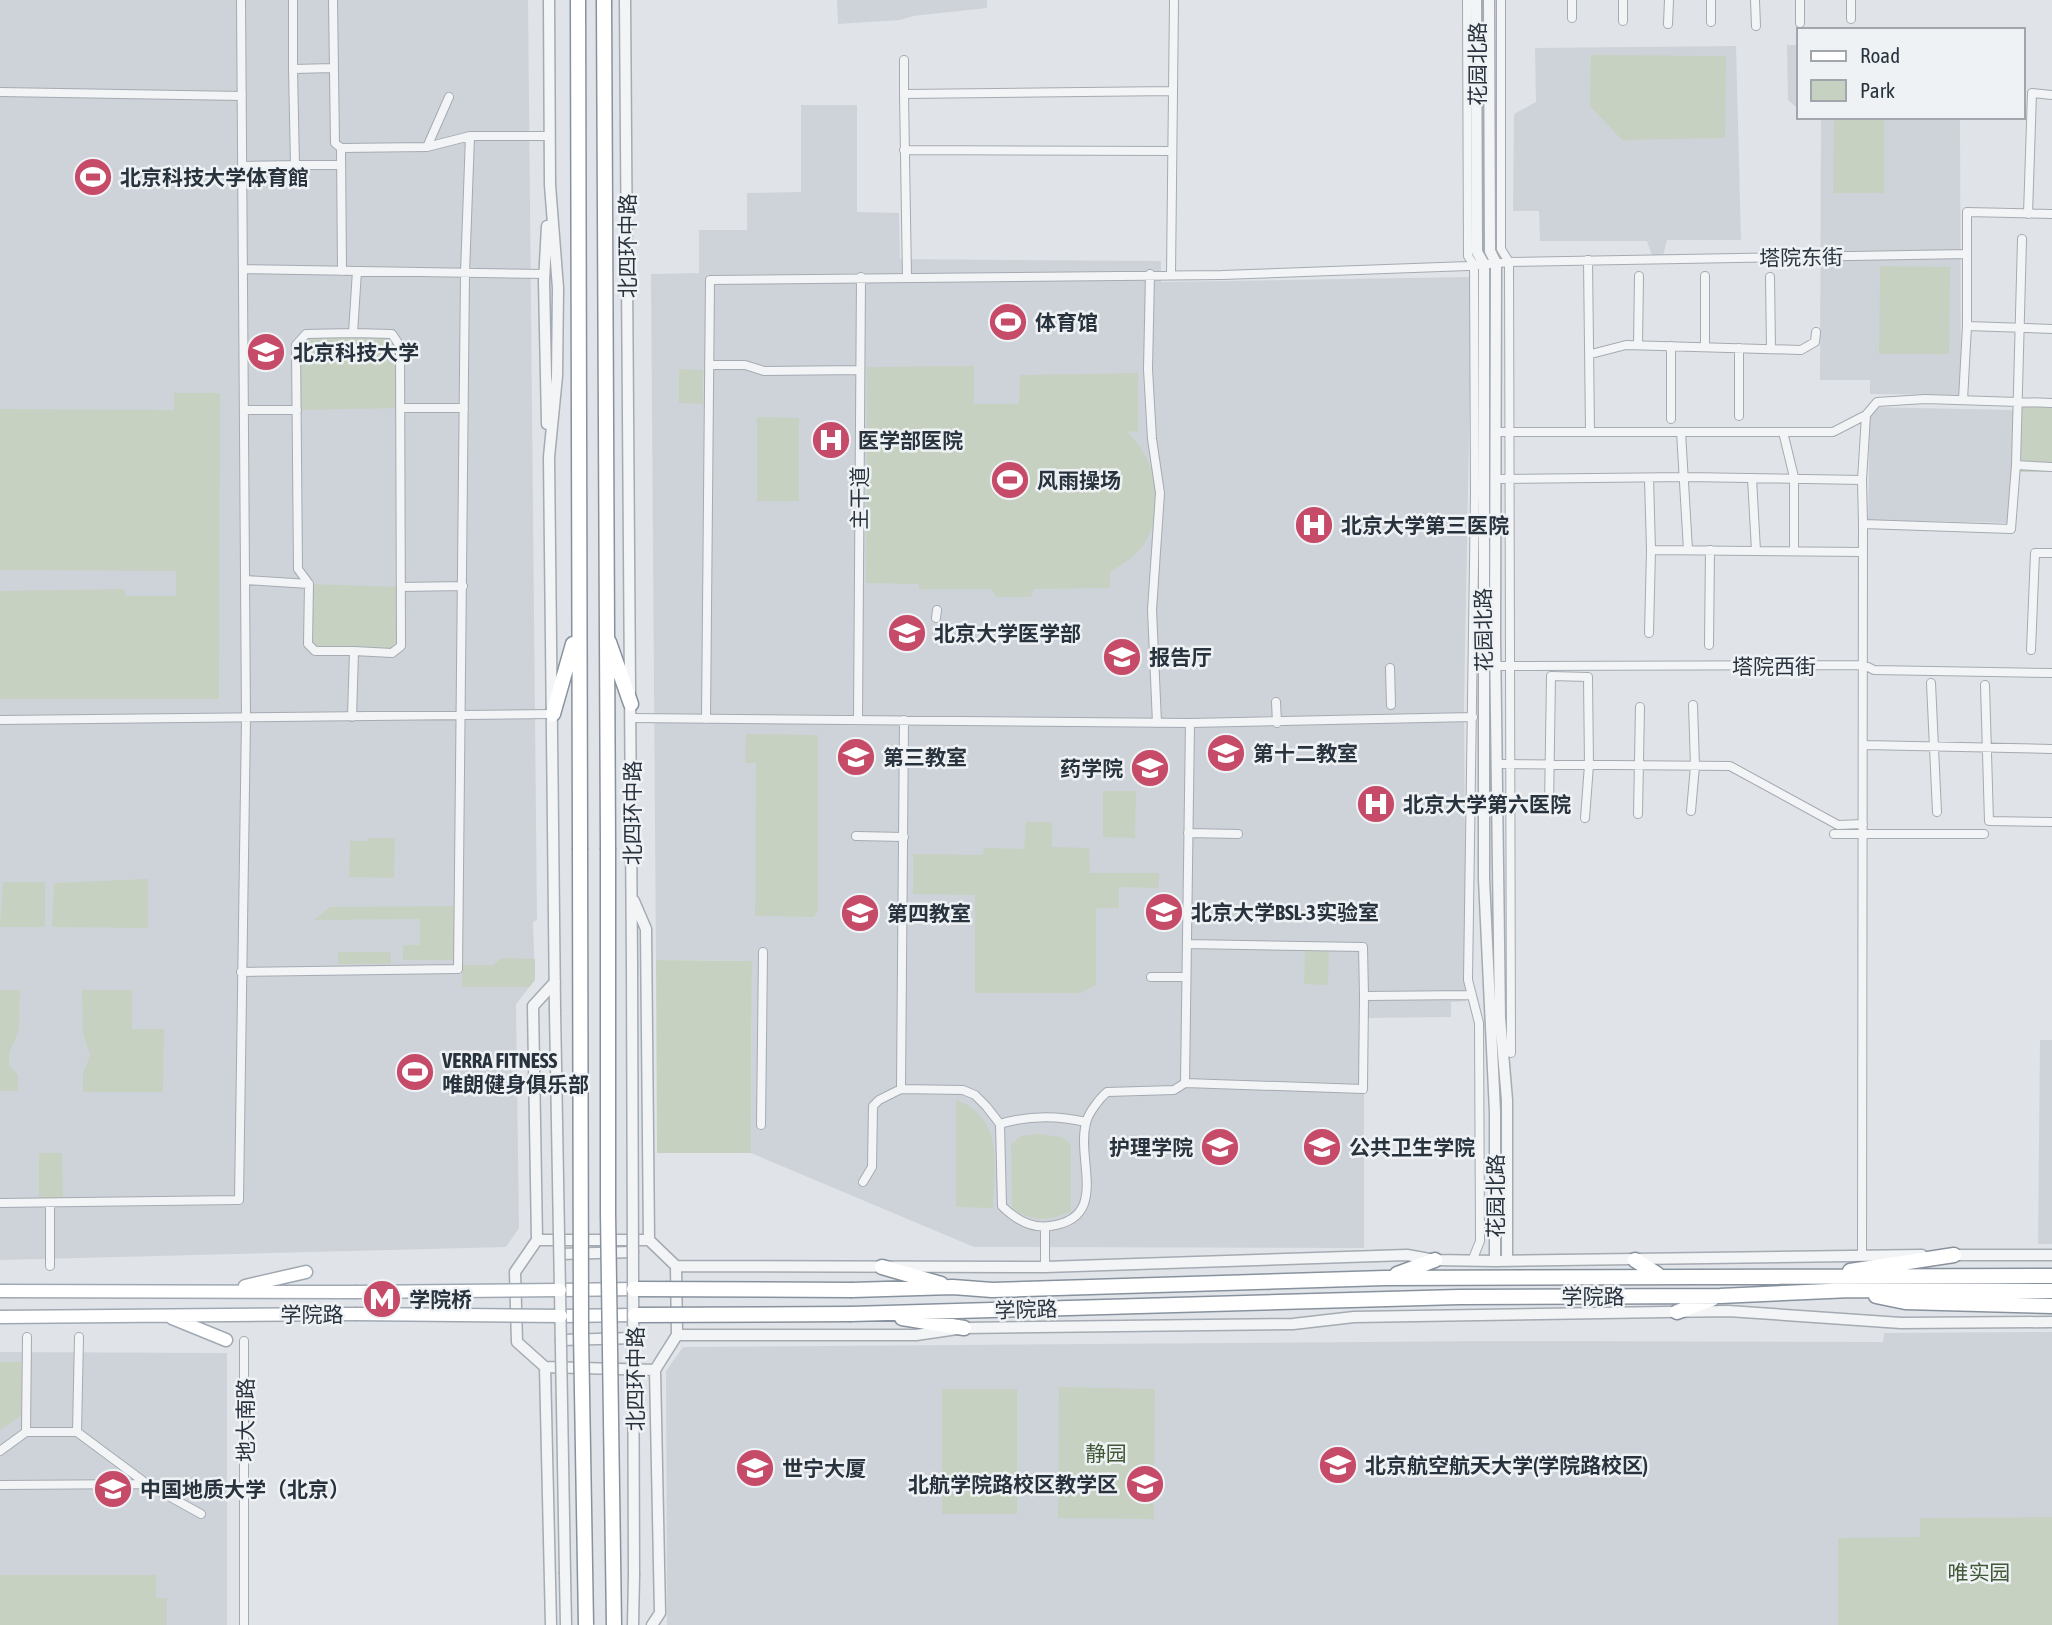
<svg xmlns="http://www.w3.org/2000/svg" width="2052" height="1625" font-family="'Asap Condensed','Noto Sans SC',sans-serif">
<rect width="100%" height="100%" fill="#e0e4e8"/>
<path fill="#ced3da" d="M0,0H528L537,920L533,922L535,980L516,1004L519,1228L506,1247L0,1260Z
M837,0H987V8L913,16L900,20L838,24Z
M1787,45H1798V109L1788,100Z
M1736,46L1741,240H1667L1663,256H1652L1647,241H1540L1539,211H1513L1514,114L1536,102L1535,48Z
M801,105H857V212L899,213L900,259L1161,261V282L1472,277L1464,704L1466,1001L1451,1002V1017L1364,1018V1248L974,1247L751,1153L752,961L656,960L651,274L699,273V230H747V193L801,192Z
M1821,117L1960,120L1961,395L1870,394V380H1820Z
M1870,407L2013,410L2012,523L1868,520Z
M2040,1040H2052V1244H2038Z
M2052,1332V1625H667L666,1371L683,1347L1493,1341L1883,1342L1884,1333Z
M0,1352L227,1353V1625H0Z"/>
<path fill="#c7d1c1" d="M1591,55L1726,56L1725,138L1622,140L1590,106Z
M1834,117H1884V193H1833Z
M1880,266L1950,267L1949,354H1879Z
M306,334H392L400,346L401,408L297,410L296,345Z
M974,366V404H1019L1020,375L1138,373V431L1127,432C1158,459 1167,515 1141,548C1133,558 1121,565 1110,572V588L1034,589L1031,597H996L992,589H919V584L866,583L867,367Z
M679,369L703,370V404L679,403Z
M174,393H220L219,699H0V591L124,589L126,596H176V571L0,570V409L174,410Z
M2022,401L2052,402V472H2020Z
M757,417L799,418V501H757Z
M309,584L401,587V646L392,653L315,651L308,644Z
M746,734L818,735V911L814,917L755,916L756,763H745Z
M1103,791H1136L1135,838L1103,837Z
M1026,822H1052V847L1089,848L1090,873H1159V888L1119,887V908H1096V985L1081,993H975V895L913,894V854L983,855L984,848L1024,849Z
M368,838H395L394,878L349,877L350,841H368Z
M148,879V928L52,927L54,883Z
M3,882H45V927H0Z
M455,906V960H403V945H420V919L314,920L330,907Z
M1305,950H1329L1328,985L1304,984Z
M338,952H391V964H338Z
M501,958L535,959V980L529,987H462V965H493Z
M656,960L752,961L751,1153H657Z
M0,990H20L19,1030L9,1054V1065L18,1075V1091H0Z
M82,990H132V1029H164L163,1092H83V1074L90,1055L83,1033Z
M956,1100C1005,1118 994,1165 993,1208L956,1207Z
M1039,1134L1062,1137L1071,1144V1211C1048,1223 1034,1220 1012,1210L1011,1144L1021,1136Z
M39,1153H62L63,1203H39Z
M0,1362H21V1416L0,1430Z
M1059,1387L1155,1389L1154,1519L1058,1518Z
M942,1389H1017V1514H942Z
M2052,1517V1625H1838V1538L1920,1537V1518Z
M0,1575H156V1598H167V1625H0Z"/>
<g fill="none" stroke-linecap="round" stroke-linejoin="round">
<g stroke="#a5abb2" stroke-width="10">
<path id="minor" d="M293,0V69L334,68
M333,0L335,143L341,148L342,271
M1467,0L1468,256L1474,265L1475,493L1468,980L1479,1023L1480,1241L1472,1261
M1501,0V249L1509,262L1511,1053
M1711,0V22
M1755,0L1756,26
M1800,0V23
M1572,18V0
M1851,19V0
M1623,21V0
M1668,24L1669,0
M293,69L295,165H340
M0,92L242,96
M904,94V60
M427,147L470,136
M341,148L427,147L449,97
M904,150L1172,151
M242,166L295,165
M2028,214L2032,93L2052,95
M2022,239L2016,465L2052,467
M1967,254V326L2052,329
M1588,260L1590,432
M245,269L545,274
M1150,274L1148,369L1152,439L1160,493L1152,610L1157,723
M1171,275L1174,0
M1770,277L1771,349
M907,278L904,94L1173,91
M353,333L392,334L400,346L401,646L392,653L354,651
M1638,345L1639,276
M1705,347V276
M1591,354L1626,345L1801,350L1815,342L1816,332
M709,365H745L764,371L860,370
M1963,400L1967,326
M401,408H464
M245,410H297
M1739,416V348
M1671,419V346
M1496,432H1833L1866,415
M1681,432L1688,550
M1783,432L1794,477V551
M1649,478L1651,550L1863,552
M1752,478L1756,551
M1496,479L1686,477L1862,480L1866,415L1877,402L1925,399L2052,403
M1862,480L1863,524L2011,529L2016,465
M246,580L309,584
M401,587L463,586
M936,618L937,610
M1649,633L1651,550
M1709,645L1710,550
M2031,650L2035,553H2052
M1495,666L1864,665L1874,670L2052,673
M1390,668L1391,705
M1931,683L1937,812
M1985,685L1989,821L2052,822
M1276,702L1277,723
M352,717L354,651H315L308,644L309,584L298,569L296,345L306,334L353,333L357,271
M632,718L1190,723L1473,717
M706,719L710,280L1222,275L1468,266L1509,262L1967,254V212L2052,214
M858,719L861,277
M0,720L553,714
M904,720L901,1089L963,1090L975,1095L986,1106L1000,1124L1002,1206C1015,1219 1031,1229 1050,1226C1110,1218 1076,1161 1086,1123C1088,1113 1100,1098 1107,1092L1174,1090L1185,1083L1190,723
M1864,745L2052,749
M1497,764L1730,766L1838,825L1863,824
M1549,807L1551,676L1588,677L1589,765L1585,818
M1691,811L1695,766L1693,705
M1638,814L1640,707
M1188,833L1238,834
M1834,834H1984
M856,836L904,837
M1187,944L1363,947L1364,996
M241,972L458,969L465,273L470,136H549
M1151,977H1186
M1185,1083L1363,1089L1364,996L1472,995
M1000,1124C1029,1115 1056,1115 1086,1122
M761,1125L763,952
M863,1182L872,1167L873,1106L879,1100L901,1089
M0,1203L239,1200L246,719L241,0
M1862,1255L1863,524
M50,1266V1204
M1045,1267V1227
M26,1432L27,1337
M77,1432L79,1337
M0,1451L26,1432H77L147,1484L201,1514
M0,1485L147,1484
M244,1625V1341"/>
</g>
<g stroke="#a5abb2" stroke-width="13">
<path id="tertiary" d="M549,0L550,185L558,288L557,376L549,457L555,1010
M625,0L632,965
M1476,0L1477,252L1484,264V879L1495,1112V1261
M1489,0L1490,251L1496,263L1495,638L1500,1018L1507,1100V1261
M547,424L544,281L547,226
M634,901L646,929L649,1240L676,1266L677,1335L655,1370L660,1613L652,1625
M537,1240H649
M560,1254L633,1252
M1948,1255H2052
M676,1266L1045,1267L1407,1255L1435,1260L1495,1261L1922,1255
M677,1335H916L964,1328L1293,1324L1354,1317L1728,1311L1901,1323L2052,1322
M561,1340L635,1338
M545,1367L655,1370
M565,1574L566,1625
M551,1625L545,1367L517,1342L515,1272L537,1240L533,1006L555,982
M633,1625L634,1575"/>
</g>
<g stroke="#a0a9b3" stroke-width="15">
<path id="primary" d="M245,1286L306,1272
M560,1290L634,1289
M0,1291L354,1292
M561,1316L635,1315
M0,1317L355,1314
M172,1318L226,1340"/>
</g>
<g stroke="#88929e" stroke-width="17">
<path id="trunk" d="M578,0L580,848
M604,0L608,848
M609,642L631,704
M553,714L573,644
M1635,1260L1657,1274
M882,1267L941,1284
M1850,1271L1954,1255
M1397,1274L1435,1260
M852,1290L953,1287L992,1290L1385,1278L2052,1276
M1876,1296L1905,1302L2052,1306
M1677,1312L1712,1299
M851,1314L1459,1297L1720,1296L1851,1290L2052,1291
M902,1318L964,1328"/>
</g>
<use href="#minor" stroke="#f2f4f6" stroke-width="8"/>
<use href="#tertiary" stroke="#f2f4f6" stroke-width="10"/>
<use href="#primary" stroke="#fff" stroke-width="12"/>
<use href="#trunk" stroke="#fff" stroke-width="14"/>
<g stroke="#a5abb2" stroke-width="13" stroke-linecap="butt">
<path id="tertiary-bridge" d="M632,965L634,1575
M555,1010L565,1574"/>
</g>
<g stroke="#a0a9b3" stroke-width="15" stroke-linecap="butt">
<path id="primary-bridge" d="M354,1292L560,1290
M355,1314L561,1316"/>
</g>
<g stroke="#88929e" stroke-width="17" stroke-linecap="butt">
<path id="trunk-bridge" d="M580,848L581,1333L586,1625
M608,848V1214L614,1625
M634,1289L852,1290
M635,1315L851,1314"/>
</g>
<use href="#tertiary-bridge" stroke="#f2f4f6" stroke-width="10"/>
<use href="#primary-bridge" stroke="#fff" stroke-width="12"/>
<use href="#trunk-bridge" stroke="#fff" stroke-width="14"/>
</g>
<defs>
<g id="stadium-disc" transform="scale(2.0125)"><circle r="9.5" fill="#c64b69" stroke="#eff2f5"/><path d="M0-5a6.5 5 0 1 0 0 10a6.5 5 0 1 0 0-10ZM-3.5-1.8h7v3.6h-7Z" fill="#fff"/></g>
<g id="university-disc" transform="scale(2.0125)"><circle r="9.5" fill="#c64b69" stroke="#eff2f5"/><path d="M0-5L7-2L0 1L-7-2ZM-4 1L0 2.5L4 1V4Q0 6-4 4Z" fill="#fff"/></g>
<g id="hospital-disc" transform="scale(2.0125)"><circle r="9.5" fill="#c64b69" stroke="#eff2f5"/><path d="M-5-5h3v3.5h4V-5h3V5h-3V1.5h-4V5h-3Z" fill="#fff"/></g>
<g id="metro-disc" transform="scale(2.0125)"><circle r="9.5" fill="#c64b69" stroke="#eff2f5"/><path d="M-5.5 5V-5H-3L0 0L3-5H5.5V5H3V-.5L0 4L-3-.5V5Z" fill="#fff"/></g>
</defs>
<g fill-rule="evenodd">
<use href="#stadium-disc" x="93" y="177"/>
<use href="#stadium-disc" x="1008" y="322"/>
<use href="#university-disc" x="266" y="352"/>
<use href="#hospital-disc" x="831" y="440"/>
<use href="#stadium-disc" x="1010" y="480"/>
<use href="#hospital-disc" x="1314" y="525"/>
<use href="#university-disc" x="907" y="633"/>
<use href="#university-disc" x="1122" y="657"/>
<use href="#university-disc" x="1226" y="753"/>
<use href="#university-disc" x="856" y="757"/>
<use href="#university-disc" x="1150" y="768"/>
<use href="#hospital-disc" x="1376" y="804"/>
<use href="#university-disc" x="1164" y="912"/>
<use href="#university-disc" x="860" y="913"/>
<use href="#stadium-disc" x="415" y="1072"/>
<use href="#university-disc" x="1220" y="1147"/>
<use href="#university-disc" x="1322" y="1147"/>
<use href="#metro-disc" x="382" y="1299"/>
<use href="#university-disc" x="1338" y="1465"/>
<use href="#university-disc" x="755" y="1468"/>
<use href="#university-disc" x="1145" y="1484"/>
<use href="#university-disc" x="113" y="1489"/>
</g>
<g text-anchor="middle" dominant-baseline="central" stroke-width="5" stroke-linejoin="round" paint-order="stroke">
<g font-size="21" fill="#29333e" stroke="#eff2f5">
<text transform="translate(1477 64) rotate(-90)">花园北路</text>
<text transform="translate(627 246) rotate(-90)">北四环中路</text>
<text transform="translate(1801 257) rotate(-1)">塔院东街</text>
<text transform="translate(859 498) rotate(-90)">主干道</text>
<text transform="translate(1483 630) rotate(-91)">花园北路</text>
<text x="1774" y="666">塔院西街</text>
<text transform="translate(632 813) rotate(-90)">北四环中路</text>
<text transform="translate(1495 1196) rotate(-90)">花园北路</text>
<text x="1593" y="1296">学院路</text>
<text transform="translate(1026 1309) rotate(-2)">学院路</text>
<text x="312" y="1314">学院路</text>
<text transform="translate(635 1379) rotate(-90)">北四环中路</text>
<text transform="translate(245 1420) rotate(-90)">地大南路</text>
</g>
<g font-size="21" font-weight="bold" fill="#29333e" stroke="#eff2f5" text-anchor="start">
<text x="120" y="177">北京科技大学体育館</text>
<text x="1035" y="322">体育馆</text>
<text x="293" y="352">北京科技大学</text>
<text x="858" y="440">医学部医院</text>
<text x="1037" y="480">风雨操场</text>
<text x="1341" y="525">北京大学第三医院</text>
<text x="934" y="633">北京大学医学部</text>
<text x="1149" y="657">报告厅</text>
<text x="1253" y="753">第十二教室</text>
<text x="883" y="757">第三教室</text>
<text x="1123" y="768" text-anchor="end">药学院</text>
<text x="1403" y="804">北京大学第六医院</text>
<text x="1191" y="912">北京大学BSL-3实验室</text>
<text x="887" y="913">第四教室</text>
<text x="442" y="1060">VERRA FITNESS<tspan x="442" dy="24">唯朗健身俱乐部</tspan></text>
<text x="1193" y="1147" text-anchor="end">护理学院</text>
<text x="1349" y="1147">公共卫生学院</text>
<text x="409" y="1299">学院桥</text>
<text x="1365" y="1465">北京航空航天大学(学院路校区)</text>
<text x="782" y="1468">世宁大厦</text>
<text x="1118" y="1484" text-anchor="end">北航学院路校区教学区</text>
<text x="140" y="1489">中国地质大学（北京）</text>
</g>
<g font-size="21" fill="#415937" stroke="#eff2f5">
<text x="1106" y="1453">静园</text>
<text x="1979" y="1572">唯实园</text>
</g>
</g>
<rect x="1797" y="28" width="228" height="91" fill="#eff2f5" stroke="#a0a6ac" stroke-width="2"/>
<rect x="1811" y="51" width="35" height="10" fill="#ffffff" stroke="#a0a6ac" stroke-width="2"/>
<text x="1860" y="63" font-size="21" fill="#29333e">Road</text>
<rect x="1811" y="80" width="35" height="21" fill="#c7d1c1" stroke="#a0a6ac" stroke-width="2"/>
<text x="1860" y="98" font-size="21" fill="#29333e">Park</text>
</svg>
